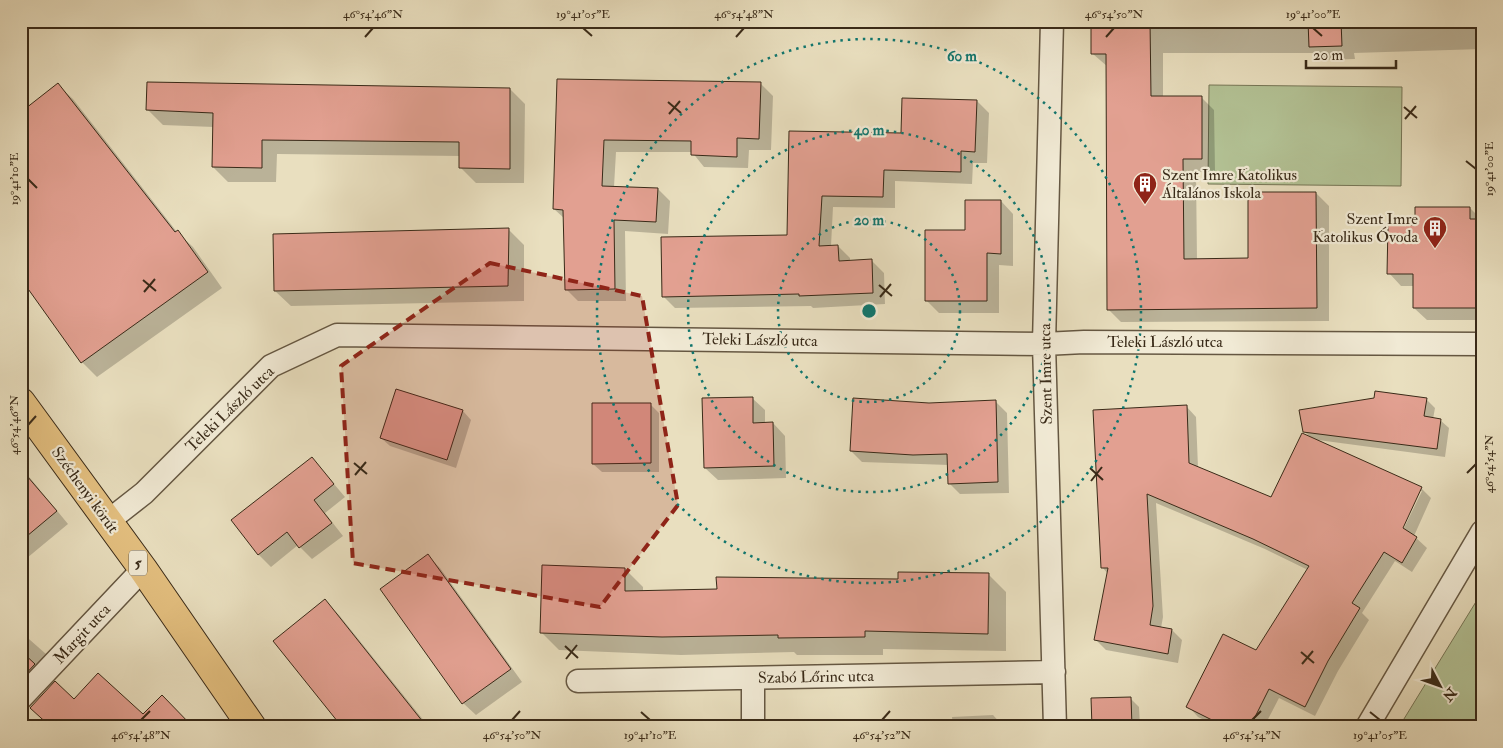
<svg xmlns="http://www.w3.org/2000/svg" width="1503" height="748" font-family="'IM FELL Double Pica',serif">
<rect width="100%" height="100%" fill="#e9dfbf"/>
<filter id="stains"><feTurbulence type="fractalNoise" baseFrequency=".004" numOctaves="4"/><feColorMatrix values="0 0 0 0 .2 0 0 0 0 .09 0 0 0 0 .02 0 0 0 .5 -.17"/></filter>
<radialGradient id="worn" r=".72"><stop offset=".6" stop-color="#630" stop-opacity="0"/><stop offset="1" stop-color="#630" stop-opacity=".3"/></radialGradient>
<path fill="#b3c295" stroke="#767656" d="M1209,85L1402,87L1401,186L1208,184Z
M1482,592V727H1399Z"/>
<path fill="#0003" fill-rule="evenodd" d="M1093,21H1482V49L1354,53L1355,59L1323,60L1317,53H1163V97H1201L1214,110L1215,171L1196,172L1197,260H1249L1316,193L1329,206V321L1121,322L1108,309V67L1093,54Z
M558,80L761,84L773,96L771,150H749L748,168L704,167L692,152H616L614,187L658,189L670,201L668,234L625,231L626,301H578L566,289L565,219L554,209Z
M58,85L73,99L177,232L193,247L222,288L97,377L82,362L21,277Z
M510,89L525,104L524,183H476L461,168V156L277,154L276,182H228L213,167L214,127L163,125L148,110Z
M977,101L989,113L987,163H973L972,184L895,181V208L833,207L831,246H838L850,258V262L872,261L884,273L885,304L813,308L811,306L675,308L663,296L788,236L790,132L902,134Z
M1001,201L1013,214V266L999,265V313H939L926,300L967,232Z
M1470,208L1482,220V320H1427L1414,308V286H1401L1389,273L1416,226Z
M509,230L524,245V301L291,306L275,291Z
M397,390L463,411L471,420L456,468L390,446L381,438Z
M752,398L765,410V423H773L785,436L786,478L718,480L705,468Z
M1426,399L1435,408L1433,419L1440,420L1449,428L1445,457L1318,440L1421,488L1431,498L1414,536L1427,548L1412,572L1395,561L1362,613L1369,620L1338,671L1315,716L1279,698L1264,727H1218L1198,717L1188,706L1257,652L1308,570L1265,549L1156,503L1163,617L1161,628L1172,630L1182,640L1178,663L1106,650L1096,640L1108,574L1103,568L1186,406L1196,417L1198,468L1271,498L1310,437L1304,431ZM1419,491H1422L1401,534L1399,533Z
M996,402L1007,413L1009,493L960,494L949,483V465L862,462L851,451L929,404Z
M650,404L659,413V472H602L593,464Z
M312,458L345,497L325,513L343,536L312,559L298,545L271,567L258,554Z
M21,467L68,524L21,563Z
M428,556L440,568L522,682L476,715L463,703Z
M625,569L643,587V592L718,590L988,574L1006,592V651L883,649V655H797L794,652L681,655L559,650L541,632Z
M325,601L339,615L429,727H343Z
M21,632L46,654L36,666L47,677L21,700Z
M1131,699L1139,707L1140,727H1093Z
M993,715L1004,727H953L952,717Z
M611,722L615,726L692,725L694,727H551V724Z"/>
<path fill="#e2a091" stroke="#392a18" d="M1091,21H1150L1151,96H1202V159H1183L1184,259L1248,258V192H1316L1317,308L1107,310L1106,54H1091Z
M1308,21H1341L1342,46L1309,47Z
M557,79L761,82L759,139L737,138V157L691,155V141L604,140L602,186L658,188L656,222L614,220L615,289L565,290L563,210L553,209Z
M147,82L510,88V169L459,168V142L262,140V168L212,167L213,113L146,110Z
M58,83L175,232L178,230L208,272L81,363L21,279V112Z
M902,98L977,100L975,152L961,151V172L884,170L883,197L822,196L819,246L838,245L839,261L872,259L873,293L799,296V294L662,297L661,237L787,235L789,131L901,133Z
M965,200H1001V254L987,253V301H925V230H965Z
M1415,207H1470V219H1482V308H1413V274H1387L1388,225H1415Z
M509,228L508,286L274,291L273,234Z
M396,389L463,410L447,460L380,438Z
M1375,391L1427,398L1424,416L1441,419L1437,449L1303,432L1299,410L1374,398Z
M753,397V423L773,422L774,466L704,468L702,398Z
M853,398L929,403L996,400L998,482L948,484L947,454L913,455L850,451Z
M592,403H651V463L592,464Z
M1187,405L1189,463L1271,497L1302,433L1422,487L1403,528L1417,537L1402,563L1384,552L1352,603L1360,608L1328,661L1305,707L1269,689L1250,727H1226L1186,707L1223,634L1256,650L1309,566L1253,539L1147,494L1153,606L1150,625L1172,629L1168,654L1094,640L1108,568H1101L1093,410Z
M312,457L334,484L314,500L332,523L299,548L287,532L258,555L231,520Z
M21,469L57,511L21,541Z
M428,554L511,669L462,704L380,589Z
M542,565L625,568V591L717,589L716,577L898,579V572L989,573L988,634L865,631V637L778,638V635L662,637L540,633Z
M325,599L427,727H342L273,641Z
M21,651L35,664L21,679Z
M98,673L143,714L162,695L193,727H51L30,708L55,681L74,699Z
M1131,697L1132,727H1092L1091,698Z"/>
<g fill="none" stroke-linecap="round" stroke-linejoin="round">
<g stroke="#655742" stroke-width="25">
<path id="street" d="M1052,21L1044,344L1055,727
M107,522L144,493L271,366L337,335L1044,344L1084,342L1482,344
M578,681L1054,672
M21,698L143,569
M753,727V678
M1367,727L1482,532"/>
</g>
<g stroke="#392a18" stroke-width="30">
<path id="primary" d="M21,402L143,569L252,727"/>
</g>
<use href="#street" stroke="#f1ead5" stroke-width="22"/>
<use href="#primary" stroke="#e4c080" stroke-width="28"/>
</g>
<path fill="#8f2418" fill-opacity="0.2" stroke="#8f2418" stroke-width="4" stroke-dasharray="10 6" stroke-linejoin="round" d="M490,263L642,296L678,505L600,607L353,563L341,366Z"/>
<path fill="none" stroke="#392a18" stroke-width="2" d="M583,28L592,36M1313,28L1322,36M365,37L373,28M736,37L744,28M1106,37L1114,28M668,102L681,113M1404,107L1417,118M669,114L680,101M1405,119L1416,106M1466,161L1476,169M28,179L37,188M143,280L156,291M879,285L892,296M144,292L155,279M880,297L891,284M28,425L36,416M354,463L367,474M1090,468L1103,480M1467,473L1476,464M355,475L366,462M1091,481L1102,467M565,646L578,658M1301,652L1314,663M566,659L577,645M1302,664L1313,651M641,712L650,720M1370,712L1380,720M141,720L150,711M512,720L520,711M882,720L890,711M1252,720L1261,711"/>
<g fill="none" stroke="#0f766e" stroke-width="2.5" stroke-dasharray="2.5 5">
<circle cx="869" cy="311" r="91"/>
<circle cx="869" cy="311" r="181"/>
<circle cx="869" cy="311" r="272"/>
</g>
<defs>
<g id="building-pin" transform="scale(1.25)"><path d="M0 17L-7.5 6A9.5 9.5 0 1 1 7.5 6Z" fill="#8f2418" stroke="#f1ead5"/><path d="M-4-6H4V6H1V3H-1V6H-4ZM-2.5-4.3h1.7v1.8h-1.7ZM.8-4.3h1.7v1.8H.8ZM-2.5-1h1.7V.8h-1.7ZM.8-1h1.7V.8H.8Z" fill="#fff"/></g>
</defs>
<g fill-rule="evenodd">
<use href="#building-pin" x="1145" y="184"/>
<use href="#building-pin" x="1435" y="228"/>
</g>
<g text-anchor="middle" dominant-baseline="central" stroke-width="4.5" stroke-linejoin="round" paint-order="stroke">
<rect fill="#f1ead5" stroke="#706451" stroke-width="1" x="129" y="550.5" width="18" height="25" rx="4"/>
<g font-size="15" font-weight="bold" fill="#392a18">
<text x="138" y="563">5</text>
</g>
<g font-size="16" fill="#392a18" stroke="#f1ead5" text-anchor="start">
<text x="1162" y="175">Szent Imre Katolikus<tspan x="1162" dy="18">Általános Iskola</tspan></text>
<text x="1418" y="219" text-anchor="end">Szent Imre<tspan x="1418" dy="18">Katolikus Óvoda</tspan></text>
</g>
<g font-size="16" fill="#392a18" stroke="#f1ead5">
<text transform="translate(760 340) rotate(1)">Teleki László utca</text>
<text x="1165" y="342">Teleki László utca</text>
<text transform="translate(1046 374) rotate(-91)">Szent Imre utca</text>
<text transform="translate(230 409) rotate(-44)">Teleki László utca</text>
<text transform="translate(85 490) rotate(54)">Széchenyi körút</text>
<text transform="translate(82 634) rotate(-47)">Margit utca</text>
<text transform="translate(816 677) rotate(-1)">Szabó Lőrinc utca</text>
</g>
</g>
<circle cx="869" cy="311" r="8" fill="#0f766e" stroke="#f1ead5" stroke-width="2.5"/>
<g font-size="15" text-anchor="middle" font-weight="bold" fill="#0f766e" stroke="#f1ead5" stroke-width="4.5" stroke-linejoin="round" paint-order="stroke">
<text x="962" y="61">60 m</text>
<text x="869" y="135">40 m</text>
<text x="869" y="225">20 m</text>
</g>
<rect width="1503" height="748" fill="none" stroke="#e9dfbf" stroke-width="55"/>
<g transform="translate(1440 686) rotate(131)" stroke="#f1ead5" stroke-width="4" paint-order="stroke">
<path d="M0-4L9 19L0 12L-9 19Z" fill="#392a18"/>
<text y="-8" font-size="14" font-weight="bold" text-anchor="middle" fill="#392a18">N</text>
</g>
<path d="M1306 60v8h90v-8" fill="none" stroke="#392a18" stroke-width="2.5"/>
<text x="1313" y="60" font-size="15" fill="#392a18" stroke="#f1ead5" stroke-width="4" paint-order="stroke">20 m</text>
<rect x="28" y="28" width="1448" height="692" fill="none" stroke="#392a18" stroke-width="2"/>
<g font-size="12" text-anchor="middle" fill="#392a18">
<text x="373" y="18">46°54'46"N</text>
<text x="583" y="18">19°41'05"E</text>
<text x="744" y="18">46°54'48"N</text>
<text x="1114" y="18">46°54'50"N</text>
<text x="1313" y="18">19°41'00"E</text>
<text transform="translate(1489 169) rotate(-90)" y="4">19°41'00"E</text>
<text transform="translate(14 179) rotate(-90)" y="4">19°41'10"E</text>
<text transform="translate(14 425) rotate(-90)" y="4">46°54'46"N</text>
<text transform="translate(1489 464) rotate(-90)" y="4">46°54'54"N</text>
<text x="141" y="739">46°54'48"N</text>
<text x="512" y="739">46°54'50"N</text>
<text x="650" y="739">19°41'10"E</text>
<text x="882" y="739">46°54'52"N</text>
<text x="1252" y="739">46°54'54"N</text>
<text x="1380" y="739">19°41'05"E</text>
</g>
<rect width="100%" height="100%" filter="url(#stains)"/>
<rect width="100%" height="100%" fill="url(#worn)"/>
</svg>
